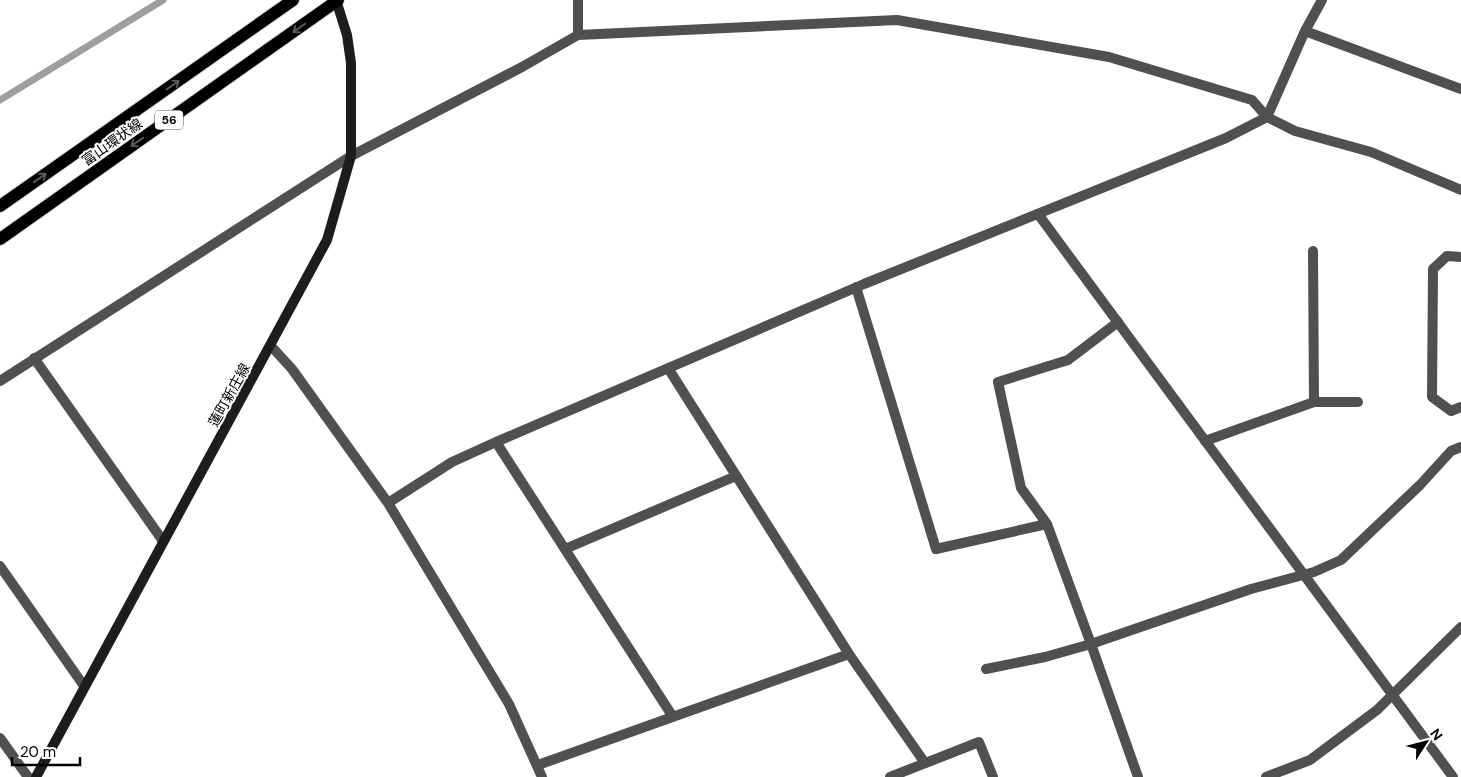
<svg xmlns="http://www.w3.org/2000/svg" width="1461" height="777" font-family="'DM Sans','Noto Sans JP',sans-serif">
<rect width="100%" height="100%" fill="#fff"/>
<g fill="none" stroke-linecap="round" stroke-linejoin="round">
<path stroke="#9e9e9e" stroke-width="7" d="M0,100L163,0"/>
<g stroke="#dbdbdb" stroke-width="14">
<path id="primary" d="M0,206L293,0
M0,239L338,0"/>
</g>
<path stroke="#505050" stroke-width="10" d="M578,0V35
M1305,31L1461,89
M1313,251L1314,402
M1461,257L1447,256L1433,269L1432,397L1451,411L1461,407
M856,287L936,549L1047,524
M271,346L292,369L388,503L509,704L542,777
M34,358L163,541
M668,368L849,654L925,763
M0,381L351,156L522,67L578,35L897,20L1109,57L1252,100L1267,117L1295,131L1371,152L1461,190
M1205,441L1314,402H1358
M496,442L673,717
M388,503L452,462L496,442L864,284L1226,138L1267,117L1305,31L1322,0
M565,549L736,476
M0,566L84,686
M986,669L1045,657L1091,644L1047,524L1021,488L998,382L1068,360L1118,322
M0,738L28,777
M538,765L849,654
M890,777L979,742L993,777
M1138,777L1091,644L1251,589L1314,572L1341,560L1420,485L1451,451L1461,447
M1266,777L1310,760L1377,710L1461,627"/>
<path stroke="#505050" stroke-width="10" d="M1038,214L1453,777"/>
<path stroke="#1d1d1d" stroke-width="10" d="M36,777L327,240L351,156V63L347,35L336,0"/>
<use href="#primary" stroke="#000" stroke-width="12"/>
</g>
<defs><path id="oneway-shaft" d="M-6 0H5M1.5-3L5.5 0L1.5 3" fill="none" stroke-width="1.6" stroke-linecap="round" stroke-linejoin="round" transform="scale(1.25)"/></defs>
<g stroke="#595959">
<use href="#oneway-shaft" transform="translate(299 28) rotate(145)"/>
<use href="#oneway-shaft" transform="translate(173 85) rotate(-35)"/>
<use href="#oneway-shaft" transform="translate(137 142) rotate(145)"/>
<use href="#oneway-shaft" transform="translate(40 178) rotate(-35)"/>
</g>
<g text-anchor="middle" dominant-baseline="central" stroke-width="4" stroke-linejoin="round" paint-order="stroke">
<rect fill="#fff" stroke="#4c4c4c" stroke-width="1" x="155" y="110.5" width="28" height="19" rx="4"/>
<g font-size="12" font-weight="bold" fill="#000">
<text x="169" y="120">56</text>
</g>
<g font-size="14" fill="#000" stroke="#fff">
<text transform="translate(112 142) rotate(-35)">富山環状線</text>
<text transform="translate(229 395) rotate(-61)">蓮町新庄線</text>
</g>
</g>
<g transform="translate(1426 742) rotate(54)" stroke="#ffffff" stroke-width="4" paint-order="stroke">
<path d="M0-4L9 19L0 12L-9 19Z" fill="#000000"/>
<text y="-8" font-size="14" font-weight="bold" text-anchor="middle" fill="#000000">N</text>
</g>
<path d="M12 757v8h68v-8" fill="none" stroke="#000000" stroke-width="2.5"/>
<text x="20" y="757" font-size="15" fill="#000000" stroke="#ffffff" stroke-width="4" paint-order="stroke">20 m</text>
</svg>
